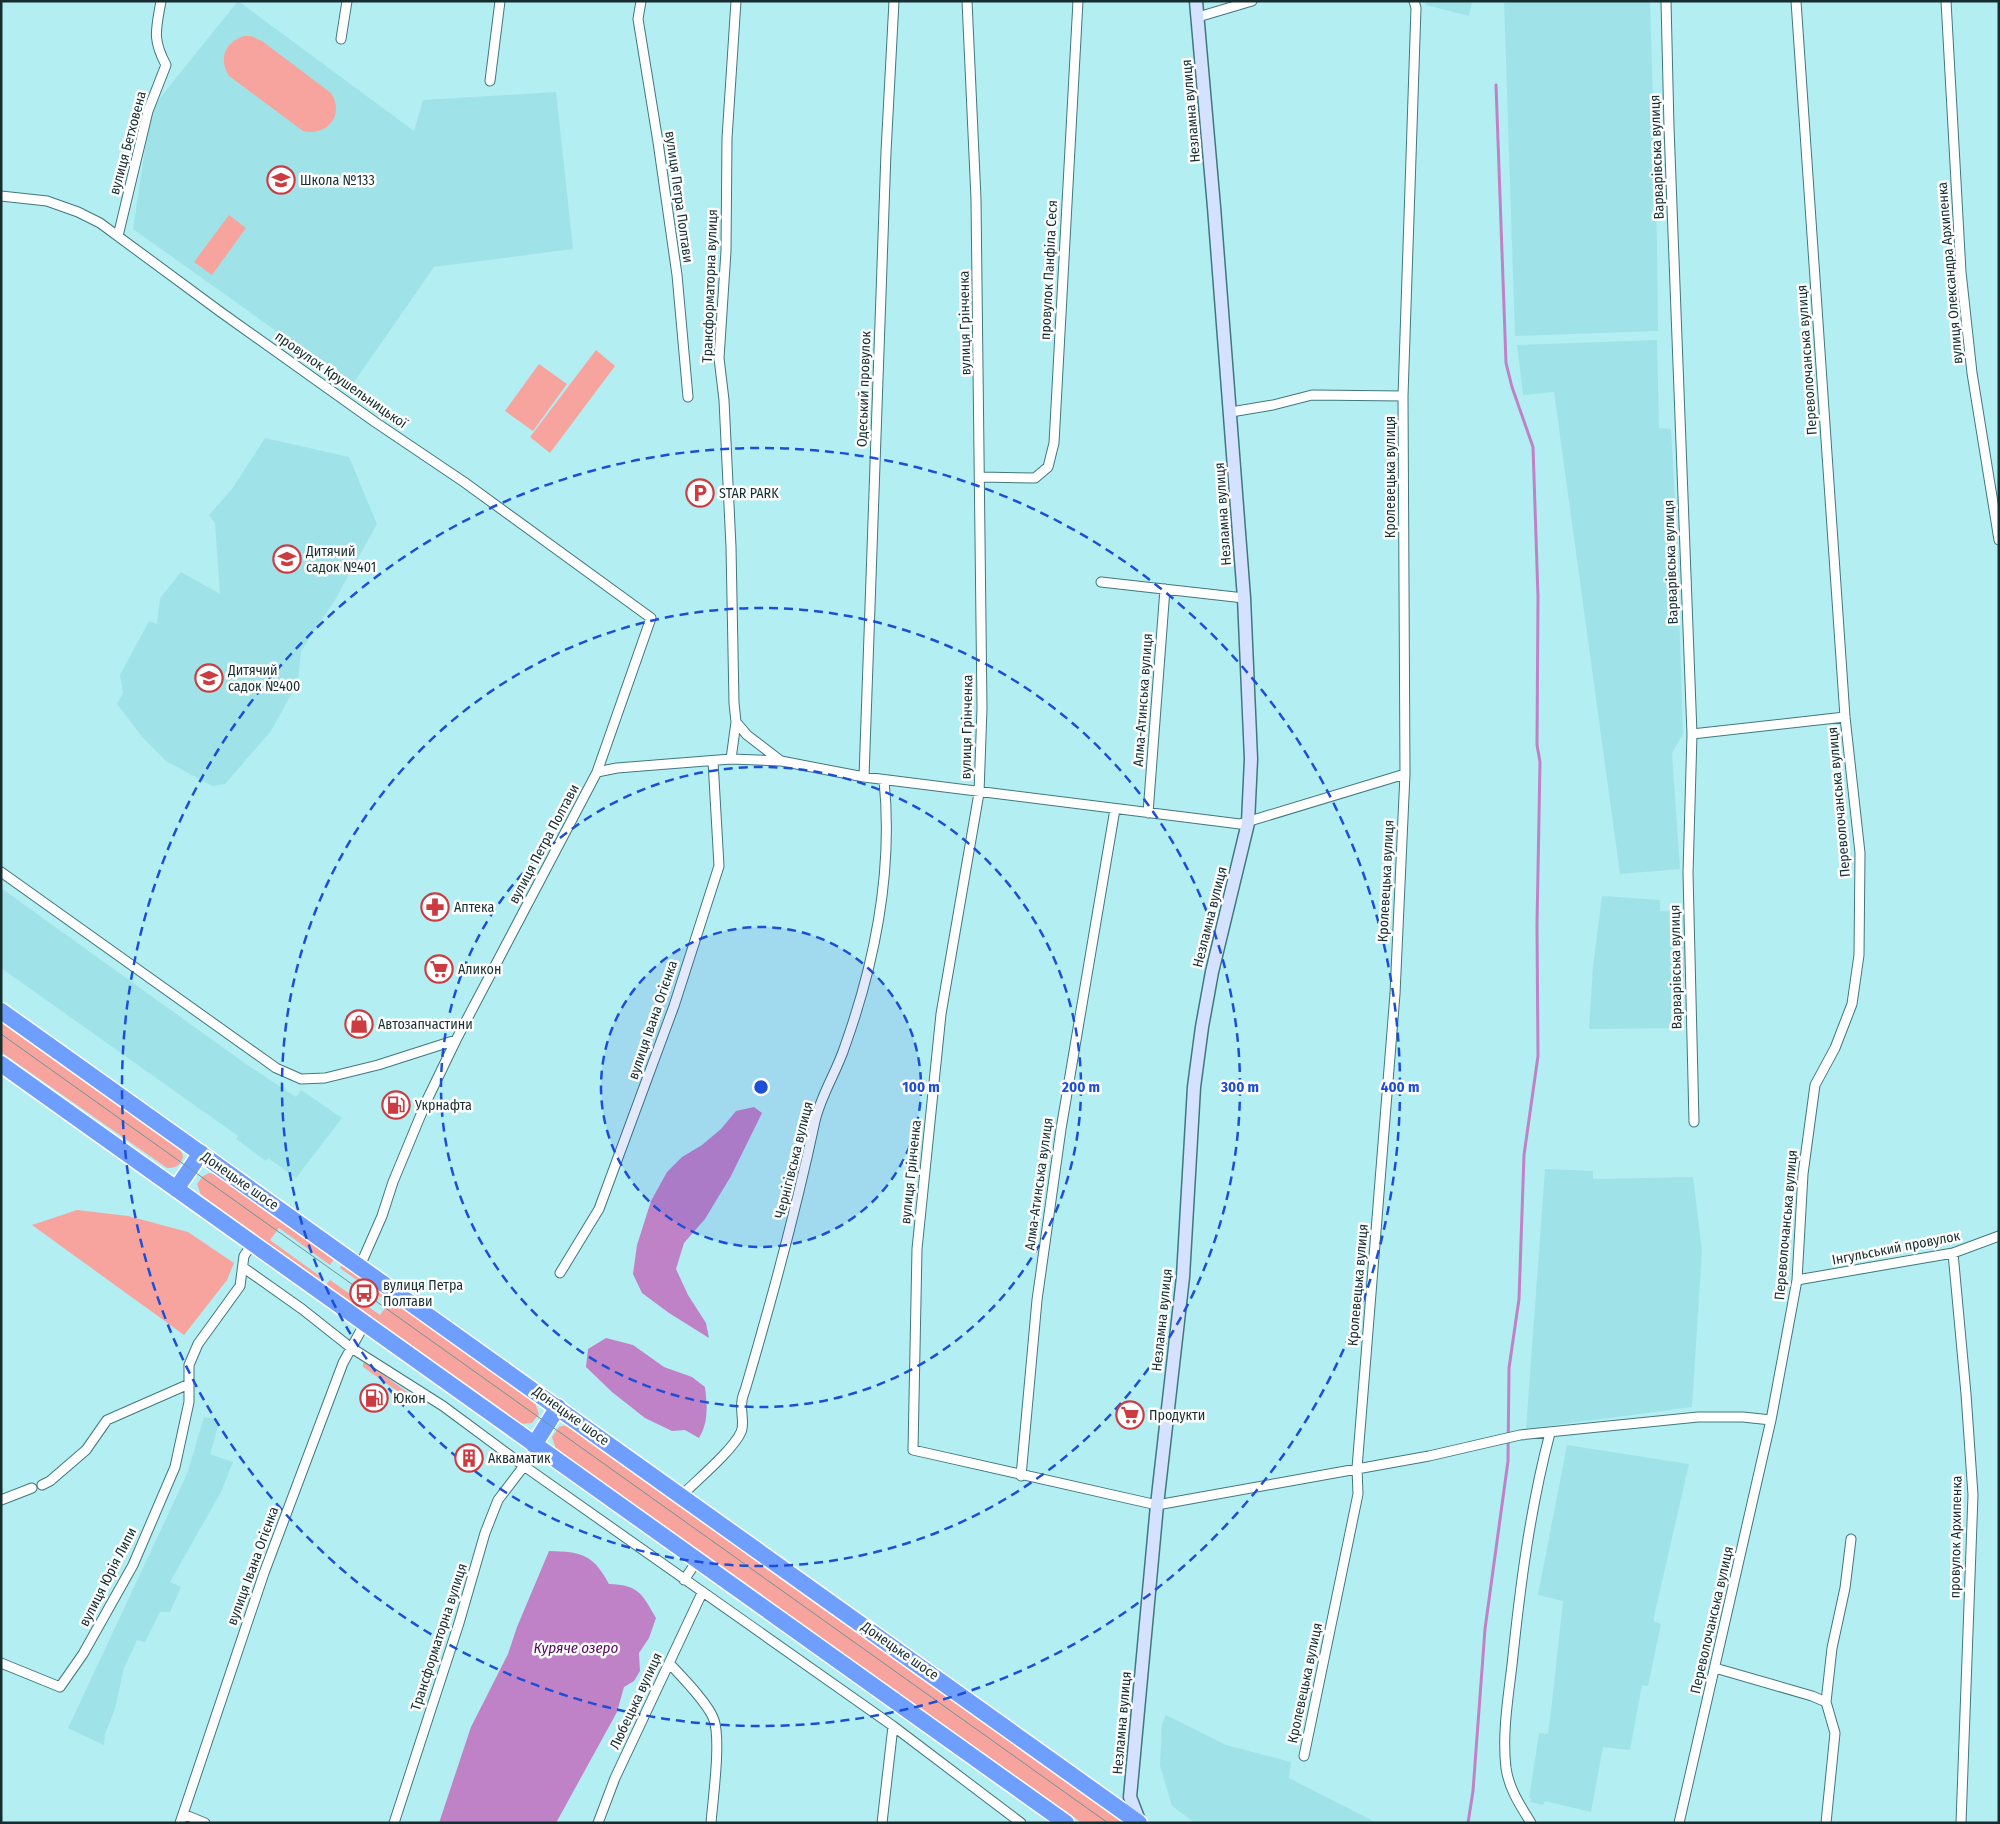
<svg xmlns="http://www.w3.org/2000/svg" width="2000" height="1824" font-family="'Fira Sans Condensed',sans-serif">
<rect width="100%" height="100%" fill="#b3eef3"/>
<path fill="#9fe3e9" d="M238,1L414,131L423,100L556,92L573,249L434,267L352,385L133,229L151,109Z
M1426,1H1472L1469,16L1426,5Z
M1504,1H1650L1657,242L1658,331L1515,336Z
M1657,340L1659,428L1671,429L1676,516L1683,734L1672,753L1680,869L1620,874L1554,392L1523,395L1517,345Z
M265,438L349,457L377,524L335,600L301,651L298,682L271,731L225,784L212,786L166,761L143,738L117,704L123,693L120,675L149,621L157,624L160,598L181,572L220,594L215,523L209,515L232,489Z
M1,888L246,1064L296,1097L301,1090L342,1118L296,1178L268,1158L266,1161L236,1139L238,1136L1,968Z
M1602,896L1660,900V911L1686,912L1682,1028L1589,1029L1593,967Z
M1545,1169L1593,1171V1179L1693,1177L1702,1251L1692,1407L1526,1429Z
M204,1417L220,1420L210,1454L233,1462L221,1492L170,1582L181,1587L170,1612H160L145,1642L137,1640L124,1668L115,1709L105,1734L104,1745L68,1728L187,1474Z
M1567,1445L1689,1464L1653,1621L1661,1624L1648,1686L1642,1685L1630,1750L1603,1747L1591,1812L1545,1801L1543,1805L1530,1802L1531,1798H1529L1539,1733L1548,1734L1552,1702L1563,1601L1538,1595Z
M1166,1715L1226,1745L1291,1762L1289,1778L1377,1823H1195L1172,1806L1160,1766L1162,1724Z"/>
<path fill="#f7a49f" d="M244,36H251L262,41L331,93C345,114 328,137 303,131L229,76C218,59 225,42 244,36Z
M229,215L246,228L212,275L194,262Z
M596,350L615,366L550,453L530,437Z
M539,364L567,384L533,431L505,411Z
M1,1022L181,1150L183,1157C180,1166 175,1168 167,1168L1,1052Z
M209,1173L214,1174L334,1259L330,1265L279,1228L270,1240L321,1277L319,1280L201,1195L197,1184L203,1176Z
M77,1210L128,1216L188,1232L234,1263L227,1280L184,1335L32,1225Z
M342,1265L535,1403L539,1414L532,1423L520,1424L326,1285L330,1280L380,1315L389,1303L340,1268Z
M363,1363H367L418,1400L407,1398L363,1367Z
M566,1425L572,1427L1115,1815L1123,1823H1082L556,1449L552,1437L559,1427Z"/>
<path fill="#c082c7" d="M754,1107L762,1113L731,1176L705,1219L684,1243L676,1269L688,1295L706,1323L709,1338L669,1313L642,1293L633,1274L637,1245L651,1201L667,1172L682,1157L702,1145L721,1129L736,1111Z
M606,1338L633,1345L664,1367L692,1377L705,1387C707,1404 709,1422 699,1438L685,1430L672,1431L645,1418L612,1392L586,1367L588,1349Z
M549,1551C582,1552 593,1554 609,1584C638,1585 642,1593 656,1618L649,1638L639,1653L640,1671L634,1681L624,1687L617,1712L556,1823H439L471,1727L508,1654L517,1627Z"/>
<g fill="none" stroke-linecap="round" stroke-linejoin="round">
<path stroke="#c082c7" stroke-width="3" d="M1468,1823L1473,1791L1485,1629L1508,1461L1509,1368L1519,1299L1524,1155L1538,1056L1537,925L1540,762L1537,745L1538,597L1533,447L1512,387L1506,363L1496,85"/>
<g stroke="#40787d" stroke-width="11">
<path id="street" d="M641,1L638,19L658,142L677,275L688,397
M736,1L727,138L726,251L719,358L724,400L731,547L734,703L736,722L747,735L781,761
M967,1L976,199L982,708L979,793L941,1014L917,1249L913,1450L1157,1505L1429,1456L1520,1435L1698,1417H1743L1771,1420
M1666,1L1669,127L1692,734L1688,873L1694,1122
M1946,1L1961,272L1972,373L1999,540
M1198,17L1252,1
M341,39L347,1
M490,81L500,1
M1,196L47,201L78,212L100,223L222,313L375,422L464,482L651,618L597,772L456,1040L427,1100L393,1182L382,1216L360,1266
M118,236L148,111L166,65C152,39 156,30 161,1
M1231,412L1273,405L1312,395L1403,396
M980,477L1035,478L1048,467L1054,443L1078,1
M1101,582L1244,598
M1692,734L1845,717
M731,759L736,722
M597,772L617,768L731,759L781,761L864,777L1240,824L1405,774
M864,777L886,152L894,1
M1148,813L1165,589
M1,872L276,1068L301,1079L325,1078L378,1065L456,1040
M1953,1253L1966,1394L1973,1495L1961,1823
M244,1268L302,1309L350,1347L443,1406L524,1466L893,1726L1021,1823
M560,1273L599,1209L674,1006L719,866L713,761
M1797,1280L1953,1253L1999,1236
M1021,1476L1037,1300L1061,1129L1115,809
M42,1485L50,1481L86,1450L107,1420L189,1384
M681,1496C696,1481 734,1449 741,1432C745,1424 740,1411 742,1401C742,1397 745,1391 746,1387C772,1299 796,1210 815,1121C821,1095 837,1071 845,1046C875,962 893,869 884,780
M1,1500L32,1488
M684,1580L697,1561
M1,1663L60,1687L83,1654L133,1565L175,1467L189,1402V1365L198,1344L240,1286L244,1256L252,1244
M669,1663C681,1676 709,1704 714,1720C721,1741 713,1798 711,1823
M1715,1668L1812,1696L1826,1702
M1304,1756L1358,1494L1357,1468L1395,994L1405,774L1403,396L1416,8L1414,1
M183,1814L205,1823
M180,1823L264,1573L343,1363L365,1323
M394,1823L459,1623L485,1533L498,1500L524,1466
M598,1823L615,1778L702,1593
M882,1823L893,1726
M1531,1823C1520,1805 1509,1789 1506,1768C1502,1734 1508,1699 1512,1665C1520,1587 1530,1509 1550,1433
M1679,1823L1771,1420L1797,1280L1803,1174L1815,1085L1835,1048L1852,1004L1859,955L1860,853L1845,717L1796,1
M1826,1823L1835,1733L1826,1702L1832,1648L1845,1588L1851,1539"/>
</g>
<g stroke="#40787d" stroke-width="15">
<path id="secondary" d="M1140,1823L1130,1797L1157,1505L1183,1277L1194,1087L1202,1027L1212,972L1248,823L1251,759L1244,598L1214,207L1196,1"/>
</g>
<g stroke="#fff" stroke-width="19">
<path id="highway" d="M1,1011L1139,1823
M1,1064L1066,1823
M176,1189L201,1153
M534,1445L558,1407"/>
</g>
<use href="#street" stroke="#fff" stroke-width="9"/>
<use href="#secondary" stroke="#d4e2ff" stroke-width="12"/>
<use href="#highway" stroke="#6f9ffe" stroke-width="16"/>
<path stroke="#6b969a" stroke-width="1" d="M1,1034L1108,1823"/>
</g>
<circle cx="761" cy="1087" r="160" fill="#1d4ed8" fill-opacity=".12"/>
<g fill="none" stroke="#1d4ed8" stroke-width="2.5" stroke-dasharray="9 6">
<circle cx="761" cy="1087" r="160"/>
<circle cx="761" cy="1087" r="320"/>
<circle cx="761" cy="1087" r="479"/>
<circle cx="761" cy="1087" r="639"/>
</g>
<defs>
<g id="school-ring" transform="scale(1.4375)"><circle r="9.5" fill="#fff" stroke="#cb3b41" stroke-width="1.5"/><path d="M0-5L7-2L0 1L-7-2ZM-4 1L0 2.5L4 1V4Q0 6-4 4Z" fill="#cb3b41"/></g>
<g id="parking-ring" transform="scale(1.4375)"><circle r="9.5" fill="#fff" stroke="#cb3b41" stroke-width="1.5"/><path d="M-3.5-5.5H1a3.5 3.5 0 0 1 0 7H-1V5.5H-3.5ZM-1-3.4V-.6H.8a1.4 1.4 0 0 0 0-2.8Z" fill="#cb3b41"/></g>
<g id="pharmacy-ring" transform="scale(1.4375)"><circle r="9.5" fill="#fff" stroke="#cb3b41" stroke-width="1.5"/><path d="M-2-6h4v4h4v4h-4v4h-4v-4h-4v-4h4Z" fill="#cb3b41"/></g>
<g id="supermarket-ring" transform="scale(1.4375)"><circle r="9.5" fill="#fff" stroke="#cb3b41" stroke-width="1.5"/><path d="M-6-5.5h2.5l.6 2H6L4.5 2H-2.5L-4.4-4H-6ZM-1.5 3.2a1.3 1.3 0 1 0 .1 0ZM3 3.2a1.3 1.3 0 1 0 .1 0Z" fill="#cb3b41"/></g>
<g id="shop-ring" transform="scale(1.4375)"><circle r="9.5" fill="#fff" stroke="#cb3b41" stroke-width="1.5"/><path d="M-5-2.5h2.3a2.7 3.5 0 0 1 5.4 0H5L5.5 6h-11ZM-1.5-2.5h3a1.5 2.3 0 0 0-3 0Z" fill="#cb3b41"/></g>
<g id="fuel-ring" transform="scale(1.4375)"><circle r="9.5" fill="#fff" stroke="#cb3b41" stroke-width="1.5"/><path d="M-5.5-6h7V0h2V4h1.3V-2.5L3-4.5l.8-.8L6-3V5H2.5V1h-1V6h-7ZM-4.2-4.7v3.2H.2V-4.7Z" fill="#cb3b41"/></g>
<g id="bus-ring" transform="scale(1.4375)"><circle r="9.5" fill="#fff" stroke="#cb3b41" stroke-width="1.5"/><path d="M-5-6H5V4H4V6H2V4H-2V6H-4V4H-5ZM-3.5-4V0h7V-4ZM-3.5 1.2v1.5H-2V1.2ZM2 1.2v1.5H3.5V1.2Z" fill="#cb3b41"/></g>
<g id="building-ring" transform="scale(1.4375)"><circle r="9.5" fill="#fff" stroke="#cb3b41" stroke-width="1.5"/><path d="M-4-6H4V6H1V3H-1V6H-4ZM-2.5-4.3h1.7v1.8h-1.7ZM.8-4.3h1.7v1.8H.8ZM-2.5-1h1.7V.8h-1.7ZM.8-1h1.7V.8H.8Z" fill="#cb3b41"/></g>
</defs>
<g fill-rule="evenodd">
<use href="#school-ring" x="281" y="180"/>
<use href="#parking-ring" x="700" y="493"/>
<use href="#school-ring" x="287" y="559"/>
<use href="#school-ring" x="209" y="678"/>
<use href="#pharmacy-ring" x="435" y="907"/>
<use href="#supermarket-ring" x="439" y="969"/>
<use href="#shop-ring" x="359" y="1024"/>
<use href="#fuel-ring" x="396" y="1105"/>
<use href="#bus-ring" x="364" y="1293"/>
<use href="#fuel-ring" x="374" y="1398"/>
<use href="#supermarket-ring" x="1130" y="1415"/>
<use href="#building-ring" x="469" y="1458"/>
</g>
<g text-anchor="middle" dominant-baseline="central" stroke-width="5" stroke-linejoin="round" paint-order="stroke">
<g font-size="14" fill="#162e30" stroke="#fff">
<text transform="translate(1191 111) rotate(-95)">Незламна вулиця</text>
<text transform="translate(128 143) rotate(-75)">вулиця Бетховена</text>
<text transform="translate(1657 157) rotate(-92)">Варварівська вулиця</text>
<text transform="translate(679 197) rotate(82)">вулиця Петра Полтави</text>
<text transform="translate(1049 270) rotate(-87)">провулок Панфіла Сеся</text>
<text transform="translate(1950 273) rotate(-95)">вулиця Олександра Архипенка</text>
<text transform="translate(710 286) rotate(-88)">Трансформаторна вулиця</text>
<text transform="translate(965 323) rotate(-91)">вулиця Грінченка</text>
<text transform="translate(1807 360) rotate(-94)">Переволочанська вулиця</text>
<text transform="translate(341 380) rotate(35)">провулок Крушельницької</text>
<text transform="translate(864 389) rotate(-88)">Одеський провулок</text>
<text transform="translate(1390 477) rotate(-90)">Кролевецька вулиця</text>
<text transform="translate(1223 514) rotate(-94)">Незламна вулиця</text>
<text transform="translate(1671 562) rotate(-92)">Варварівська вулиця</text>
<text transform="translate(1143 700) rotate(-86)">Алма-Атинська вулиця</text>
<text transform="translate(967 727) rotate(-89)">вулиця Грінченка</text>
<text transform="translate(1839 802) rotate(-95)">Переволочанська вулиця</text>
<text transform="translate(544 844) rotate(-62)">вулиця Петра Полтави</text>
<text transform="translate(1386 881) rotate(-87)">Кролевецька вулиця</text>
<text transform="translate(1210 917) rotate(-76)">Незламна вулиця</text>
<text transform="translate(1676 967) rotate(-91)">Варварівська вулиця</text>
<text transform="translate(653 1020) rotate(-71)">вулиця Івана Огієнка</text>
<text transform="translate(794 1160) rotate(-76)">Чернігівська вулиця</text>
<text transform="translate(911 1172) rotate(-84)">вулиця Грінченка</text>
<text transform="translate(240 1181) rotate(35)">Донецьке шосе</text>
<text transform="translate(1039 1184) rotate(-82)">Алма-Атинська вулиця</text>
<text transform="translate(1786 1225) rotate(-85)">Переволочанська вулиця</text>
<text transform="translate(1896 1248) rotate(-11)">Інгульський провулок</text>
<text transform="translate(1358 1285) rotate(-85)">Кролевецька вулиця</text>
<text transform="translate(1162 1320) rotate(-84)">Незламна вулиця</text>
<text transform="translate(571 1416) rotate(36)">Донецьке шосе</text>
<text transform="translate(1956 1537) rotate(-89)">провулок Архипенка</text>
<text transform="translate(253 1566) rotate(-70)">вулиця Івана Огієнка</text>
<text transform="translate(108 1577) rotate(-63)">вулиця Юрія Липи</text>
<text transform="translate(1712 1620) rotate(-77)">Переволочанська вулиця</text>
<text transform="translate(439 1637) rotate(-72)">Трансформаторна вулиця</text>
<text transform="translate(900 1651) rotate(35)">Донецьке шосе</text>
<text transform="translate(1305 1683) rotate(-78)">Кролевецька вулиця</text>
<text transform="translate(636 1701) rotate(-65)">Любецька вулиця</text>
<text transform="translate(1122 1723) rotate(-85)">Незламна вулиця</text>
</g>
<g font-size="14" fill="#162e30" stroke="#fff" text-anchor="start">
<text x="300" y="180">Школа №133</text>
<text x="719" y="493">STAR PARK</text>
<text x="306" y="551">Дитячий<tspan x="306" dy="16">садок №401</tspan></text>
<text x="228" y="670">Дитячий<tspan x="228" dy="16">садок №400</tspan></text>
<text x="454" y="907">Аптека</text>
<text x="458" y="969">Аликон</text>
<text x="378" y="1024">Автозапчастини</text>
<text x="415" y="1105">Укрнафта</text>
<text x="383" y="1285">вулиця Петра<tspan x="383" dy="16">Полтави</tspan></text>
<text x="393" y="1398">Юкон</text>
<text x="1149" y="1415">Продукти</text>
<text x="488" y="1458">Акваматик</text>
</g>
<g font-size="15" font-style="italic" fill="#560560" stroke="#fff">
<text x="576" y="1648">Куряче озеро</text>
</g>
</g>
<circle cx="761" cy="1087" r="8" fill="#1d4ed8" stroke="#fff" stroke-width="2.5"/>
<g font-size="15" text-anchor="middle" font-weight="bold" fill="#1d4ed8" stroke="#fff" stroke-width="5" stroke-linejoin="round" paint-order="stroke">
<text x="921" y="1092">100 m</text>
<text x="1081" y="1092">200 m</text>
<text x="1240" y="1092">300 m</text>
<text x="1400" y="1092">400 m</text>
</g>
<rect width="2000" height="1824" fill="none" stroke="#162e30" stroke-width="5"/>
</svg>
